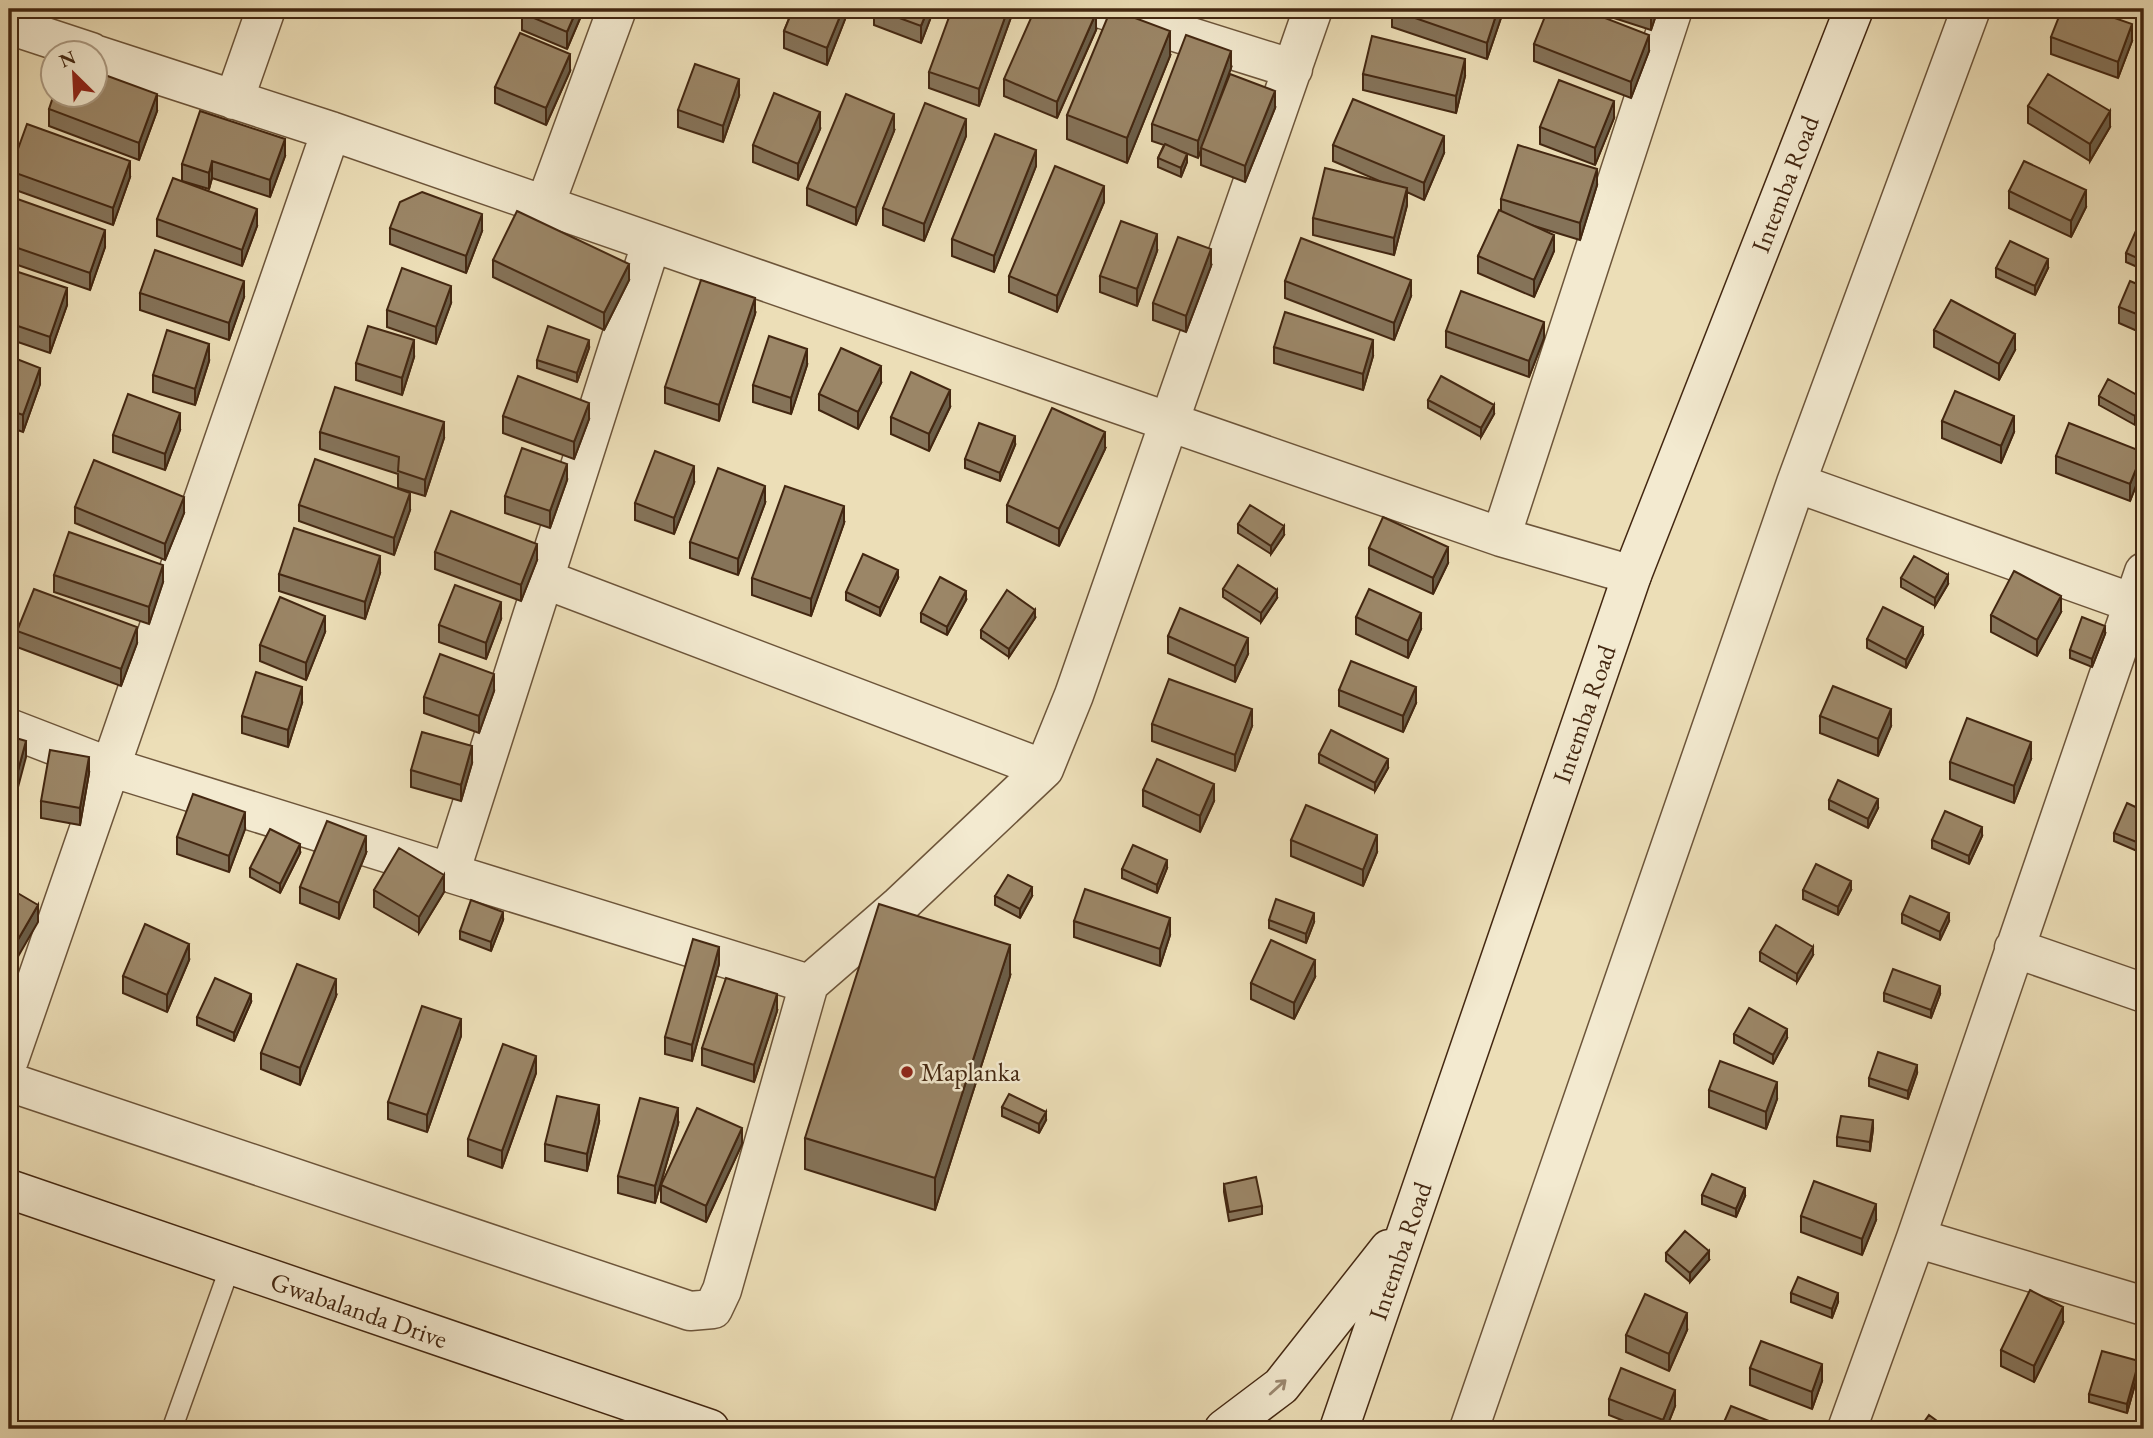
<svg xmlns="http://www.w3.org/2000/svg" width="2153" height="1438" font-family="'EB Garamond',serif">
<rect width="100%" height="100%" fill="#ecdeb7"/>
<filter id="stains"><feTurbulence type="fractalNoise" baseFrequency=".00286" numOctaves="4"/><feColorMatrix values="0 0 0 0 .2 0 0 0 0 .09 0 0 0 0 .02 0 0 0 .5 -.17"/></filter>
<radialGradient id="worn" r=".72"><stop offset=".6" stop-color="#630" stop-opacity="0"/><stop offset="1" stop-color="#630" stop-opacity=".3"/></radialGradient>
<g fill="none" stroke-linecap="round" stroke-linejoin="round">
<g stroke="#6d553a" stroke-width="22">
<path id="lane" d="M172,1429L230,1267"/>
</g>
<g stroke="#6d553a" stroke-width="41">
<path id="street" d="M1102,9L1293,69
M9,25L91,52
M94,54L331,131L1501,537L1632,575
M234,100L266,9
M545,205L617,9
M1796,483L2144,607
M1501,537L1673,9
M544,579L651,244
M9,728L110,767L445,871
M1044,769L544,579L450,873L809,984L900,905L1044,769L1074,695L1313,9
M2014,948L2144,993
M9,1060L331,131
M9,1082L690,1311L713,1309L722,1290L809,984
M1916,1238L2144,1306
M1469,1429L1796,483L1971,9
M1847,1429L1916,1238L2144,572"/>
</g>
<g stroke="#432711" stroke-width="41">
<path id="secondary" d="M9,1189L710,1429
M1224,1429L1281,1386L1389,1249
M1339,1429L1632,575L1854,9"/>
</g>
<use href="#lane" stroke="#f3ead0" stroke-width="19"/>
<use href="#street" stroke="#f3ead0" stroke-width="38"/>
<use href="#secondary" stroke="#f3ead0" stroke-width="38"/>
</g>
<path fill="#857359" stroke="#432711" stroke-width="2" d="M584,9L567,49L522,30V13Z
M793,9H849L827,65L784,48V31Z
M874,9H934L921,43L874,25Z
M1014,9L979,106L929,88V72Z
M1504,9L1487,59L1392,27V10Z
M1586,9H1658L1651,30Z
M1096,30L1057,118L1004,96V79Z
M2051,37L2132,41L2118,78L2051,54Z
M1534,44L1649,51L1631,98L1534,61Z
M1170,56L1127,163L1067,139V115Z
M1231,68L1206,135L1275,108L1245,182L1201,165V149L1198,158L1183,152L1187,162L1181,177L1158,167V158L1164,145L1152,141V124Z
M570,71L546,125L495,103V87Z
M1363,74L1465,76L1456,113L1363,90Z
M739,96L723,142L678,127V110Z
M2028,106L2110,127L2090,161L2028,123Z
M49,109L157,111L139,160L49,126Z
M1614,118L1595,165L1540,144V127Z
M820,129L798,180L753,162V145Z
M894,131L856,225L807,205V188Z
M966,136L924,241L883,225V208Z
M1333,145L1444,153L1424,200L1407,192V205L1394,255L1313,235V218L1382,182L1333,161Z
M285,156L270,197L212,178L209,189L182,181V164Z
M1036,166L994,272L952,256V239Z
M10,171L130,177L113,225L10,188Z
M1597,185L1580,240L1534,226L1554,251L1534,297L1478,273V256L1501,211V199Z
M2009,191L2086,207L2071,237L2009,208Z
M9,196L105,247L90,290L9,262Z
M1104,202L1057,312L1009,292V276Z
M157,219L257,226L242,266L157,236Z
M2144,226V270L2126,262V253Z
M390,228L482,231L466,273L390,244Z
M1157,251L1137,306L1100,292V276Z
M493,260L629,280L604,330L493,277Z
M1211,266L1186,332L1153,320V303Z
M1996,268H2048L2035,295L1996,277Z
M9,269L67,305L50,353L9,339Z
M1285,281L1411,296L1394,340L1285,298Z
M2144,287V334L2119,323V307Z
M140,293L244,297L229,340L140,310Z
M451,303L436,344L387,327V310Z
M755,314L719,421L665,403V387Z
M1934,330L2015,350L1999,380L1934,347Z
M1446,331L1544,338L1529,377L1446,347Z
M1274,347L1373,356L1363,390L1274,363Z
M589,348L577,382L537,368V360Z
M9,356L40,384L23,432L9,427Z
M414,357L402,395L356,380V363Z
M209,361L195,405L153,392V375Z
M807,365L791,414L753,402V385Z
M881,383L858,429L819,410V394Z
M2099,396L2144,399V408L2135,425L2099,405Z
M1428,400L1494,414L1481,437L1428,408Z
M950,407L929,451L891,434V417Z
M503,416L589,419L574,459L503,433Z
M1942,421L2014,432L2001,463L1942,438Z
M180,430L165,470L113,452V435Z
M320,432L444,438L425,496L398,488V474L320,449Z
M1015,445L1000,481L965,468V459Z
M1105,449L1059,546L1007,522V505Z
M2056,456L2143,468L2130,501L2056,473Z
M567,480L550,528L505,513V496Z
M694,483L674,534L635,520V503Z
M765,503L738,575L690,558V542Z
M299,505L410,510L394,555L299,521Z
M75,507L184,513L165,560L75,523Z
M844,523L811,616L752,595V578Z
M1238,524L1284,535L1271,554L1238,533Z
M1369,548L1448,563L1433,594L1369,565Z
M435,552L537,560L521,601L435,569Z
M380,573L365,619L279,591V574Z
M54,575L163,582L149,624L54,592Z
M898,578L880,616L846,600V592Z
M1901,578L1948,584L1935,606L1901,587Z
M1223,589L1277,598L1261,622L1223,597Z
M966,600L947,635L921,622V613Z
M2061,612L2037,656L1991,632V615Z
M1356,617L1421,629L1408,658L1356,634Z
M1035,618L1009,657L981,638V630Z
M501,619L486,659L439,642V625Z
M17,631L137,643L121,686L17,647Z
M325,632L306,680L260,661V645Z
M2105,634L2092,667L2070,658V650Z
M1923,635L1906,668L1867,648V639Z
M1168,636L1248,654L1235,682L1168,653Z
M1339,690L1416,703L1403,732L1339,706Z
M494,691L479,733L424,713V697Z
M302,703L288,747L242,733V716Z
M1820,716L1891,726L1878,756L1820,733Z
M1152,724L1252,726L1235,771L1152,741Z
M1319,754L1388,768L1375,791L1319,763Z
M2031,759L2014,803L1950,779V762Z
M472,763L461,801L411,787V770Z
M89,773L80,825L41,818V801Z
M1143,790L1214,801L1200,832L1143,806Z
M1829,800L1878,808L1868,828L1829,809Z
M2144,811V854L2114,841V833Z
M245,829L229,872L177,854V837Z
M1982,836L1969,864L1932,848V840Z
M1291,840L1377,852L1363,886L1291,856Z
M300,853L280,893L250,877V868Z
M366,853L339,919L300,903V887Z
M1167,868L1157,893L1122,878V869Z
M374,890L444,892L419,933L374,907Z
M1803,890H1851L1838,915L1803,899Z
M995,896H1032L1020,918L995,905Z
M1902,914L1949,921L1940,940L1902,923Z
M503,920L491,951L460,939V931Z
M1269,920L1314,922L1306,943L1269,928Z
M1074,921L1170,935L1160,966L1074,937Z
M1760,952L1813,955L1797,982L1760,961Z
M189,960L167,1012L123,993V976Z
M719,964L692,1061L665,1054V1037Z
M1010,976L935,1210L805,1169V1138Z
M1315,977L1294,1019L1251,999V983Z
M1884,993L1940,994L1931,1018L1884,1001Z
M336,996L300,1085L261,1069V1053Z
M251,1002L234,1041L197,1025V1017Z
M777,1011L754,1082L702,1065V1048Z
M1734,1034L1787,1038L1773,1064L1734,1043Z
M461,1036L427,1132L388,1119V1102Z
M536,1073L502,1168L468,1156V1139Z
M1917,1073L1908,1099L1869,1086V1078Z
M1709,1090L1777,1099L1766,1129L1709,1107Z
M1002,1107L1046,1120L1039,1133L1002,1116Z
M599,1122L587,1171L545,1161V1144Z
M678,1124L655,1203L618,1193V1176Z
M1873,1129L1870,1151L1837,1146V1137Z
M742,1144L706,1222L661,1202V1185Z
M1224,1184L1262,1206V1214L1229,1221L1224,1192Z
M1702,1195L1745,1196L1736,1217L1702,1204Z
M1801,1216L1876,1220L1862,1255L1801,1232Z
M1666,1253L1709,1260L1690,1282L1666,1261Z
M1791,1293L1838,1302L1832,1318L1791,1302Z
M2063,1323L2034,1382L2001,1366V1350Z
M1687,1330L1669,1371L1626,1352V1335Z
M1750,1368L1822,1381L1812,1409L1750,1385Z
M2139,1370L2127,1413L2089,1402V1394Z
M1609,1399L1675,1406L1666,1429H1644L1609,1415Z"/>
<path fill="#6c5e48" stroke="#432711" stroke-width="2" d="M577,9H584L567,49V32Z
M843,9H849L827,65V48Z
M928,9H934L921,43V26Z
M1008,9H1014L979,106V89Z
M1498,9H1504L1487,59V43Z
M1652,9H1658L1651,30V13Z
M1096,13V30L1057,118V102Z
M2132,24V41L2118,78V62Z
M1170,31V56L1127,163V138Z
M1649,35V51L1631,98V82Z
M1231,51V68L1198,158V141Z
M570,54V71L546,125V108Z
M1465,59V76L1456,113V96Z
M739,79V96L723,142V126Z
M1275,91V108L1245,182V166Z
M157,94V111L139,160V143Z
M1614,101V118L1595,165V148Z
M2110,111V127L2090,161V144Z
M820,112V129L798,180V164Z
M894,114V131L856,225V208Z
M966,119V136L924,241V224Z
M1444,136V153L1424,200V183Z
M285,139V156L270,197V180Z
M1036,150V166L994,272V256Z
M1187,154V162L1181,177V168Z
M130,161V177L113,225V208Z
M212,161V178L209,189V173Z
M1597,169V185L1580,240V223Z
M1104,186V202L1057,312V296Z
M1407,188V205L1394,255V238Z
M2086,190V207L2071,237V221Z
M257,209V226L242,266V250Z
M482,214V231L466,273V256Z
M105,230V247L90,290V273Z
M1157,234V251L1137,306V289Z
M1554,235V251L1534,297V280Z
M1211,249V266L1186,332V316Z
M2048,259V268L2035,295V286Z
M629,264V280L604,330V313Z
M1411,280V296L1394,340V323Z
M244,281V297L229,340V323Z
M451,286V303L436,344V327Z
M67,288V305L50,353V337Z
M755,298V314L719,421V405Z
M1544,322V338L1529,377V361Z
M2015,334V350L1999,380V364Z
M414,340V357L402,395V378Z
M589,340V348L577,382V373Z
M1373,340V356L1363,390V374Z
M209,344V361L195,405V389Z
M807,349V365L791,414V398Z
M881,366V383L858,429V412Z
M40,368V384L23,432V415Z
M950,390V407L929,451V434Z
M2144,399V408L2135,425V416Z
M589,403V419L574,459V442Z
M1494,405V414L1481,437V428Z
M180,413V430L165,470V454Z
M2014,416V432L2001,463V446Z
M444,422V438L425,496V480Z
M1105,432V449L1059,546V529Z
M13,433V449L9,462V445Z
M1015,436V445L1000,481V473Z
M2143,452V468L2130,501V484Z
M567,464V480L550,528V511Z
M694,466V483L674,534V518Z
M765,486V503L738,575V559Z
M410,493V510L394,555V538Z
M184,497V513L165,560V544Z
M844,506V523L811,616V599Z
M1284,526V535L1271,554V546Z
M537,544V560L521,601V585Z
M1448,547V563L1433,594V578Z
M380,556V573L365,619V602Z
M163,565V582L149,624V607Z
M898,570V578L880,616V608Z
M1948,575V584L1935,606V598Z
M1277,590V598L1261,622V613Z
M966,591V600L947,635V627Z
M2061,596V612L2037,656V640Z
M501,602V619L486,659V643Z
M1035,610V618L1009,657V649Z
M1421,613V629L1408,658V641Z
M325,616V632L306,680V663Z
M2105,626V634L2092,667V659Z
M137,627V643L121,686V669Z
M1923,627V635L1906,668V660Z
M1248,638V654L1235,682V666Z
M494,674V691L479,733V716Z
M302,687V703L288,747V730Z
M1416,687V703L1403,732V716Z
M1252,709V726L1235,771V755Z
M1891,709V726L1878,756V739Z
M26,741V757L9,821V804Z
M2031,742V759L2014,803V786Z
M472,746V763L461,801V785Z
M89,757V773L80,825V808Z
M1388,759V768L1375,791V783Z
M1214,784V801L1200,832V816Z
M1878,799V808L1868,828V819Z
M245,812V829L229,872V856Z
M1982,827V836L1969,864V856Z
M1377,835V852L1363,886V870Z
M366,836V853L339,919V903Z
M300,844V853L280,893V884Z
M1167,860V868L1157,893V885Z
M444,875V892L419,933V917Z
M1851,881V890L1838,915V907Z
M1032,887V896L1020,918V909Z
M38,905V922L9,972V955Z
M503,912V920L491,951V942Z
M1314,913V922L1306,943V934Z
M1949,913V921L1940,940V932Z
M1170,918V935L1160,966V949Z
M189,944V960L167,1012V995Z
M1010,945V976L935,1210V1178Z
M719,947V964L692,1061V1045Z
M1813,947V955L1797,982V974Z
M1315,960V977L1294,1019V1003Z
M336,979V996L300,1085V1068Z
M1940,986V994L1931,1018V1010Z
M251,994V1002L234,1041V1033Z
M777,994V1011L754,1082V1065Z
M461,1019V1036L427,1132V1115Z
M1787,1029V1038L1773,1064V1055Z
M536,1056V1073L502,1168V1151Z
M1917,1065V1073L1908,1099V1091Z
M1777,1082V1099L1766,1129V1112Z
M599,1105V1122L587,1171V1154Z
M678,1108V1124L655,1203V1186Z
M1046,1112V1120L1039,1133V1124Z
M1873,1120V1129L1870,1151V1142Z
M742,1128V1144L706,1222V1206Z
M1745,1188V1196L1736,1217V1209Z
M1876,1204V1220L1862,1255V1239Z
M1709,1251V1260L1690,1282V1273Z
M1838,1293V1302L1832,1318V1309Z
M2063,1307V1323L2034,1382V1366Z
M1687,1313V1330L1669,1371V1354Z
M2139,1361V1370L2127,1413V1404Z
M1822,1364V1381L1812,1409V1392Z
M1675,1390V1406L1666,1429H1663V1420Z"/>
<path fill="#9b8667" stroke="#432711" stroke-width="2" d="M524,9H577L567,32L522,13Z
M793,9H843L827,48L784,31Z
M875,9H928L921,26Z
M952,9H1008L979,89L929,72Z
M1035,9H1086L1096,13L1057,102L1004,79Z
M1111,9L1170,31L1127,138L1067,115Z
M1392,9H1498L1487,43L1392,10Z
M1548,9H1582L1649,35L1631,82L1534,44Z
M1637,9H1652L1651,13Z
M2062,9H2089L2132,24L2118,62L2051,37Z
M520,33L570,54L546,108L495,87Z
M1186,35L1231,51L1198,141L1152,124Z
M1372,36L1465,59L1456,96L1363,74Z
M695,64L739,79L723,126L678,110Z
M94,71L157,94L139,143L49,109L54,94H94Z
M1230,74L1275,91L1245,166L1201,148Z
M2048,74L2110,111L2090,144L2028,106Z
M1559,80L1614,101L1595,148L1540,127Z
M774,93L820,112L798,164L753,145Z
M846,94L894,114L856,208L807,188Z
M1353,99L1444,136L1424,183L1333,145Z
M925,103L966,119L924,224L883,208Z
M200,111L285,139L270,180L212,161L209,173L182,164Z
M27,124L130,161L113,208L10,171Z
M995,134L1036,150L994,256L952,239Z
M1165,144L1187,154L1181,168L1158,158Z
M1518,145L1597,169L1580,223L1501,199Z
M2024,161L2086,190L2071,221L2009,191Z
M1055,166L1104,186L1057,296L1009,276Z
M1325,168L1407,188L1394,238L1313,218Z
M173,178L257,209L242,250L157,219Z
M422,192L482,214L466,256L390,228L400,202Z
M9,196L105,230L90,273L9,245Z
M1499,210L1554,235L1534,280L1478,256Z
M517,211L629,264L604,313L493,260Z
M1121,221L1157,234L1137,289L1100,276Z
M2139,224L2144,226V261L2126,253Z
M1178,237L1211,249L1186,316L1153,303Z
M1301,238L1411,280L1394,323L1285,281Z
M2010,241L2048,259L2035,286L1996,268Z
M155,250L244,281L229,323L140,293Z
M402,268L451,286L436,327L387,310Z
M9,269L67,288L50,337L9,323Z
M701,280L755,298L719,405L665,387Z
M2130,281L2144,287V317L2119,307Z
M1461,291L1544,322L1529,361L1446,331Z
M1951,300L2015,334L1999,364L1934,330Z
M1285,312L1373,340L1363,374L1274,347Z
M368,326L414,340L402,378L356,363Z
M548,326L589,340L577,373L537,360Z
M167,330L209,344L195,389L153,375Z
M769,336L807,349L791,398L753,385Z
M841,348L881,366L858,412L819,394Z
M9,356L40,368L23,415L9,410Z
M911,372L950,390L929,434L891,417Z
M518,376L589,403L574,442L503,416Z
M1441,376L1494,405L1481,428L1428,400Z
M2108,379L2144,399L2135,416L2099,396Z
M335,387L444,422L425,480L398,471L399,457L320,432Z
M1955,391L2014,416L2001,446L1942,421Z
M128,394L180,413L165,454L113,435Z
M1052,408L1105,432L1059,529L1007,505Z
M979,423L1015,436L1000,473L965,459Z
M2069,423L2143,452L2130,484L2056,456Z
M9,431L13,433L9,445Z
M522,448L567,464L550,511L505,496Z
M655,451L694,466L674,518L635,503Z
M315,459L410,493L394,538L299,505Z
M94,460L184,497L165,544L75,507Z
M718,468L765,486L738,559L690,542Z
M785,486L844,506L811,599L752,578Z
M1250,505L1284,526L1271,546L1238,524Z
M451,511L537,544L521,585L435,552Z
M1383,517L1448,547L1433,578L1369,548Z
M294,528L380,556L365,602L279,574Z
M69,532L163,565L149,607L54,575Z
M863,554L898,570L880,608L846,592Z
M1914,556L1948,575L1935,598L1901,578Z
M1238,565L1277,590L1261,613L1223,589Z
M2014,571L2061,596L2037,640L1991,615Z
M940,577L966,591L947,627L921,613Z
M455,585L501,602L486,643L439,625Z
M34,589L137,627L121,669L17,631Z
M1369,589L1421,613L1408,641L1356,617Z
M1007,590L1035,610L1009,649L981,630Z
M280,597L325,616L306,663L260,645Z
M1883,607L1923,627L1906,660L1867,639Z
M1180,608L1248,638L1235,666L1168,636Z
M2082,617L2105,626L2092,659L2070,650Z
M440,654L494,674L479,716L424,697Z
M1351,661L1416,687L1403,716L1339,690Z
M256,672L302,687L288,730L242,716Z
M1169,679L1252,709L1235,755L1152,724Z
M1833,686L1891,709L1878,739L1820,716Z
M1967,718L2031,742L2014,786L1950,762Z
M1331,730L1388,759L1375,783L1319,754Z
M422,732L472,746L461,785L411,770Z
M9,736L26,741L9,804Z
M50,750L89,757L80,808L41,801Z
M1157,759L1214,784L1200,816L1143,790Z
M1838,780L1878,799L1868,819L1829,800Z
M193,794L245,812L229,856L177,837Z
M2127,803L2144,811V845L2114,833Z
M1306,805L1377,835L1363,870L1291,840Z
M1945,811L1982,827L1969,856L1932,840Z
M327,821L366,836L339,903L300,887Z
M270,829L300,844L280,884L250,868Z
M1133,845L1167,860L1157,885L1122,869Z
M399,848L444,875L419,917L374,890Z
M1816,864L1851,881L1838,907L1803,890Z
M1008,875L1032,887L1020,909L995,896Z
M9,888L38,905L9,955Z
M1085,889L1170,918L1160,949L1074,921Z
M1910,896L1949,913L1940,932L1902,914Z
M1276,899L1314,913L1306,934L1269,920Z
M471,900L503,912L491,942L460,931Z
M879,904L1010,945L935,1178L805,1138Z
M145,924L189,944L167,995L123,976Z
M1776,925L1813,947L1797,974L1760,952Z
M693,939L719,947L692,1045L665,1037Z
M1271,940L1315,960L1294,1003L1251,983Z
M297,964L336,979L300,1068L261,1053Z
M1893,969L1940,986L1931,1010L1884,993Z
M215,978L251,994L234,1033L197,1017Z
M726,978L777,994L754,1065L702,1048Z
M422,1006L461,1019L427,1115L388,1102Z
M1749,1008L1787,1029L1773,1055L1734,1034Z
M503,1044L536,1056L502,1151L468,1139Z
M1878,1052L1917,1065L1908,1091L1869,1078Z
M1720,1061L1777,1082L1766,1112L1709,1090Z
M1009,1094L1046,1112L1039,1124L1002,1107Z
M557,1096L599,1105L587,1154L545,1144Z
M640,1098L678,1108L655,1186L618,1176Z
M697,1108L742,1128L706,1206L661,1185Z
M1841,1116L1873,1120L1870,1142L1837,1137Z
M1712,1174L1745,1188L1736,1209L1702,1195Z
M1256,1177L1262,1206L1229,1212L1224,1184Z
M1814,1181L1876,1204L1862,1239L1801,1216Z
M1685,1231L1709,1251L1690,1273L1666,1253Z
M1798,1277L1838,1293L1832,1309L1791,1293Z
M2030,1290L2063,1307L2034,1366L2001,1350Z
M1645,1294L1687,1313L1669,1354L1626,1335Z
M1761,1341L1822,1364L1812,1392L1750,1368Z
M2102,1351L2139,1361L2127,1404L2089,1394Z
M1621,1368L1675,1390L1663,1420L1609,1399Z
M1731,1406L1784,1427V1429H1721Z
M1929,1415L1948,1429H1919Z"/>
<defs><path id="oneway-shaft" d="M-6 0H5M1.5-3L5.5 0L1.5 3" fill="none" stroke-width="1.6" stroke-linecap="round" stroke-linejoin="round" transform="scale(1.75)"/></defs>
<use stroke="#9b8870" href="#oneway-shaft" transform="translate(1278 1387) rotate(-42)"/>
<circle fill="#8f2418" stroke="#f3ead0" stroke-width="2.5" cx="907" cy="1072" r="7"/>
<g text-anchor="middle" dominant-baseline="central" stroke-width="5" stroke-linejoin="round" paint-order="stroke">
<g font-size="26" fill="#432711" stroke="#f3ead0">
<text transform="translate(1785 184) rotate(-69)">Intemba Road</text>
<text transform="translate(1584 714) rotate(-71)">Intemba Road</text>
<text transform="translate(1400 1251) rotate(-71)">Intemba Road</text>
<text transform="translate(359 1310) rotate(19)">Gwabalanda Drive</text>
</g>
<g font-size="26" fill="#432711" stroke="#f3ead0" text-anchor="start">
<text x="921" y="1072">Maplanka</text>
</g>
</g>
<rect width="2153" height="1438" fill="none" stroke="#ecdeb7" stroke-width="35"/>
<rect x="10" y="10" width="2132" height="1417" fill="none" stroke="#432711" stroke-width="3.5"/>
<rect x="18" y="18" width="2118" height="1403" fill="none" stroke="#432711" stroke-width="2"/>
<g transform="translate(74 74) rotate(336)"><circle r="33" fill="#f3ead0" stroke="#ad9c84" stroke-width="2"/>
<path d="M0-5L12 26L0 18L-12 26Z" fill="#8f2418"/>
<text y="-10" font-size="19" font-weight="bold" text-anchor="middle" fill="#432711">N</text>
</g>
<rect width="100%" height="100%" filter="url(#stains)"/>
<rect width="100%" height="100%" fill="url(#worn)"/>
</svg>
